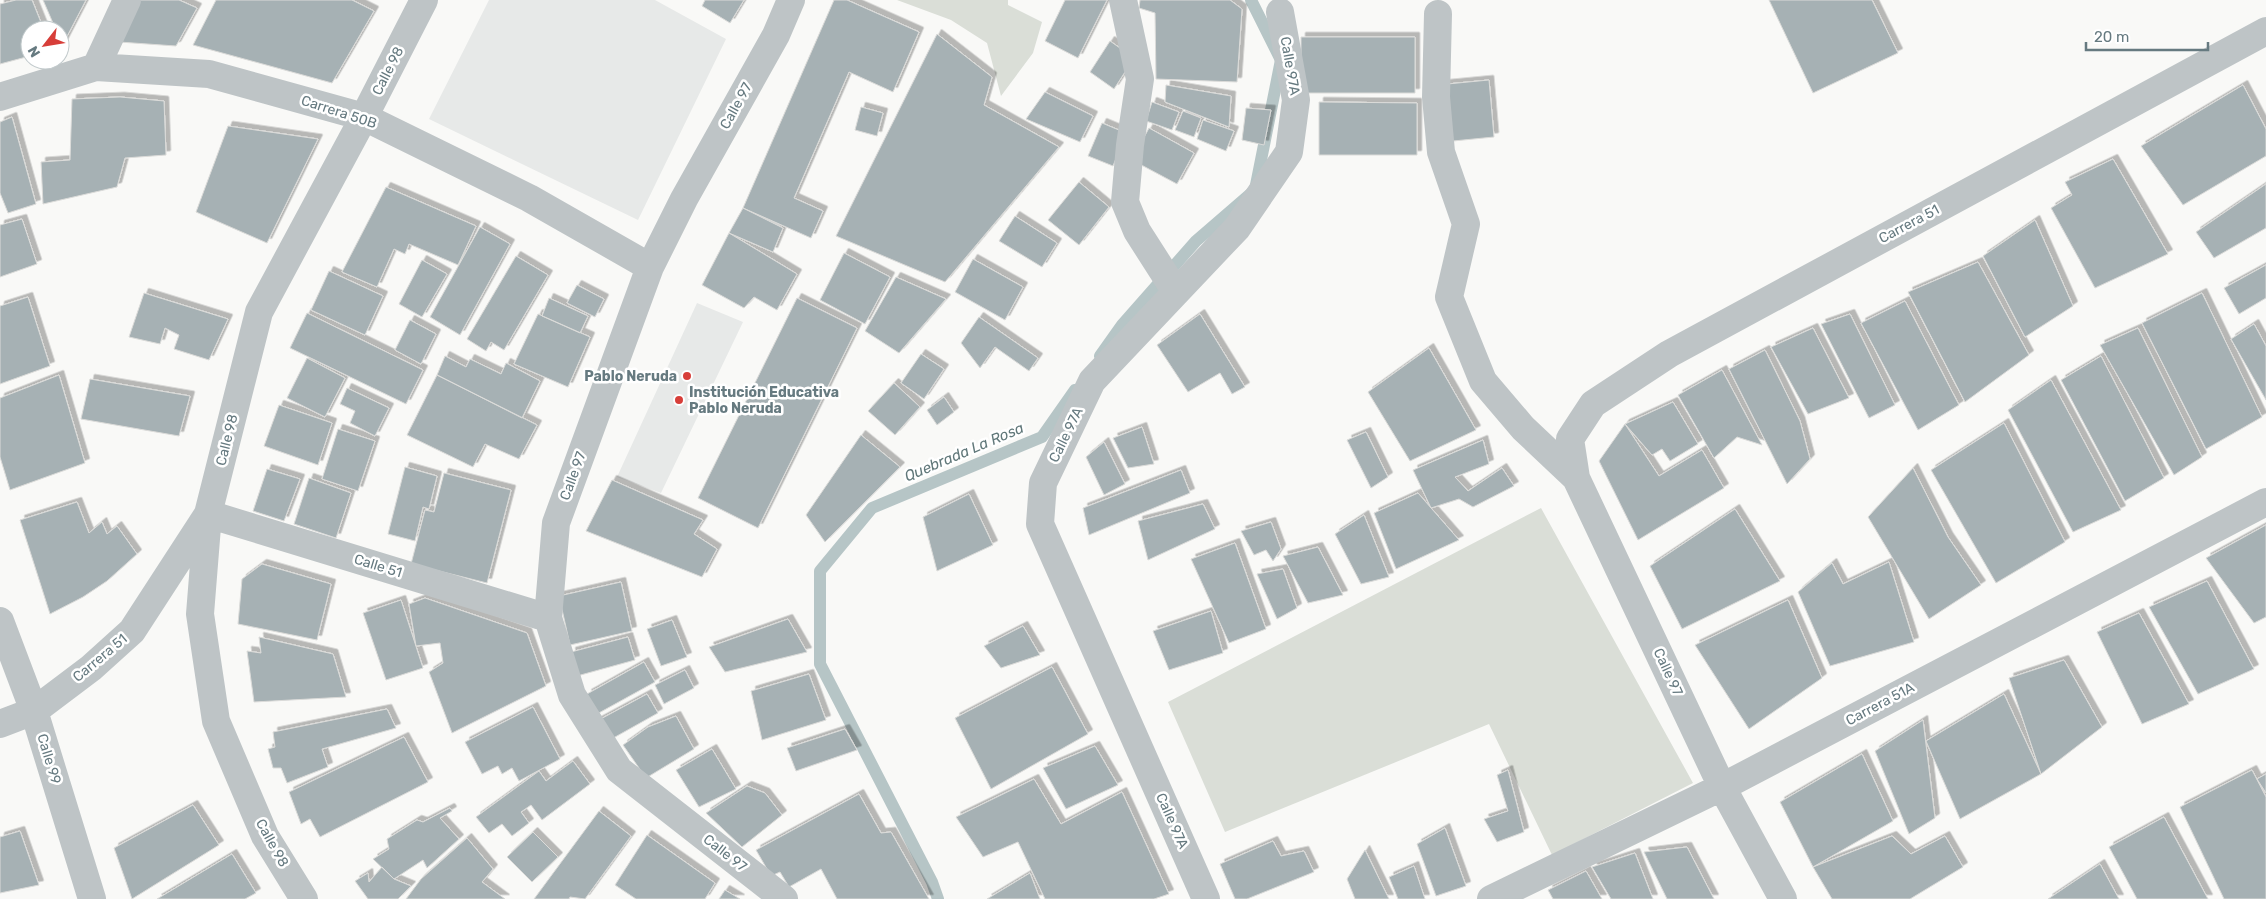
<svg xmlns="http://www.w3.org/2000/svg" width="2266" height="899" font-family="Rubik,sans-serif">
<defs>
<filter id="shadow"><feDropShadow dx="4.5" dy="-4.5" stdDeviation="0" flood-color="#0004"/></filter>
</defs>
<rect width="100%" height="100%" fill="#f9f9f7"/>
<path fill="#e7e9e8" d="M489,0H655L726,39L638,220L429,119Z
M697,303L743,322L661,493L617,477Z"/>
<path fill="#daded7" d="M897,0H1008V5L1042,22L1033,53L1001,96L987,43L951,20Z
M1541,508L1693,783L1552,855L1489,724L1225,832L1168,702Z"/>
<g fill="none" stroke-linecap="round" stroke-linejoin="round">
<path stroke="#b6c5c6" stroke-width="12" d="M1100,356L1122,325L1196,241L1255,190L1281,60L1251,0
M938,899L932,882L820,664V571L872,508L1042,437L1075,390"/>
</g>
<path fill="#a6b1b4" stroke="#dbdbd9" filter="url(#shadow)" d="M16,0H32L44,30H30V56L0,64V4Z
M43,0H86L63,44L60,30H56Z
M139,0H179L197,8L176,46L119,42Z
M216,0H352L374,11L332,83L193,45Z
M705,0H744L730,23L702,6Z
M834,0H847L919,32L893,92L849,72L794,198L823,211L811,238L743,208Z
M1065,0H1107L1078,58L1045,41Z
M1140,0H1230L1242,9L1237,82L1156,79L1155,13L1139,8Z
M1769,0H1872L1898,53L1813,93Z
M937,34L992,77L984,105L1059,147L945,282L836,236Z
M1301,37H1415V93H1301Z
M1110,41L1134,58L1114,89L1090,72Z
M1489,80L1494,137L1443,142L1437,85Z
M1166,85L1231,96L1229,127L1165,102Z
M2243,85L2266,129V156L2183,205L2141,146Z
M1045,92L1093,116L1080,142L1026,119Z
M120,97L164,101L166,155L125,158L117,187L43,204L41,162L70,160L72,99Z
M1152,102L1179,112L1172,130L1146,121Z
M1319,102L1417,103V155H1319Z
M861,107L883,113L877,136L855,130Z
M1246,108L1271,110L1264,145L1242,140Z
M1183,111L1201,118L1194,137L1175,130Z
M12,117L36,204L8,213L0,193V122Z
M1203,120L1234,131L1226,151L1197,139Z
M1102,123L1126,133L1113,166L1088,156Z
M228,126L318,139L267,243L196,212Z
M1149,128L1194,153L1177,184L1132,160Z
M2113,159L2168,254L2095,288L2051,208L2072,195L2065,182Z
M1079,182L1109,207L1079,245L1048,220Z
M2266,184V228L2214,258L2196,232Z
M386,187L476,226L458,265L409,244L405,254L394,249L377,287L342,272Z
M743,208L783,228L773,252L729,233Z
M1015,216L1057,243L1042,267L999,241Z
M22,219L37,264L0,277V225Z
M2035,220L2073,306L2025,337L1983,256Z
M480,227L510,244L460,335L430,317Z
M729,233L797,274L777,310L754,297L744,308L702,285Z
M844,253L890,277L865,324L820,300Z
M516,256L548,275L504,350L491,342L486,351L467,339Z
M973,259L1023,287L1005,320L955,292Z
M422,260L447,274L422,317L399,304Z
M1978,262L2029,355L1965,402L1908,292Z
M2266,265V298L2239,314L2224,288Z
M329,271L383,296L365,335L311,310Z
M896,277L946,299L899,353L865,331Z
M577,285L604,299L595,317L567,303Z
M144,293L228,319L209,360L174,349L179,335L165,328L160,344L129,337Z
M2202,293L2262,417L2206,449L2142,323Z
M28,297L50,366L0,384V306Z
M549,298L588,316L580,333L542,316Z
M797,298L857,328L758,528L698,498Z
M1905,301L1959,405L1918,430L1861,323Z
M307,313L423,370L406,404L290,348Z
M538,314L590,337L568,387L514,364Z
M1200,314L1245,387L1232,394L1220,373L1188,392L1157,345Z
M1850,314L1895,405L1869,418L1821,324Z
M979,317L1038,358L1029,371L995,347L980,368L961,343Z
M410,320L436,334L421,364L395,350Z
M2254,324L2266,346V400L2231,339Z
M1813,328L1849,398L1808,414L1771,347Z
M2138,328L2202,457L2174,475L2100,345Z
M1429,348L1476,430L1410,461L1368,392Z
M1765,350L1800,421L1810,459L1787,484L1729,369Z
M921,354L944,369L924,399L901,383Z
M445,356L466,367L470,359L501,374L506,363L540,381L522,418L437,375Z
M2101,356L2164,478L2125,501L2061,380Z
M307,358L345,378L325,417L287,398Z
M1722,370L1762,445L1737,437L1714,458L1678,395Z
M59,375L85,463L10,490L0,457V398Z
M437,375L537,425L519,459L485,444L473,467L407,435Z
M90,379L190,396L179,436L81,419Z
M2051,380L2121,510L2073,532L2008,410Z
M894,383L920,407L895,435L868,411Z
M347,388L389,408L375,436L350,423L355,411L340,404Z
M944,397L954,412L937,425L927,410Z
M1673,402L1698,444L1670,461L1662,449L1652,455L1625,424Z
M279,405L332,423L318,465L264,446Z
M2004,423L2065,542L1996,583L1931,470Z
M1625,424L1659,476L1702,450L1724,488L1638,540L1599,461Z
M1142,427L1154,464L1128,468L1113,438Z
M338,429L375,441L358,491L322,479Z
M1366,432L1388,477L1371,488L1347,440Z
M861,435L900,467L825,542L806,515Z
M1483,440L1489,464L1455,477L1468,491L1502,468L1514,486L1473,507L1459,499L1431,508L1413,470Z
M1104,442L1125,484L1104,495L1086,457Z
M405,467L437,476L429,509L423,507L415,541L388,534Z
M1913,468L1948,537L1981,585L1929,619L1868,517Z
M267,469L300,479L284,521L253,511Z
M1181,470L1190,493L1089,535L1083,508Z
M444,473L511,490L487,583L411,564L425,510L434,512Z
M309,478L351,493L336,538L294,524Z
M612,480L703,520L694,534L717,549L702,577L586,531Z
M1418,493L1459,540L1396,569L1374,513Z
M969,494L993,545L937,571L923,517Z
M77,502L89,533L102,522L107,534L117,526L137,554L107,581L83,597L50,614L20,520Z
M1203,504L1215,529L1148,560L1138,521Z
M1735,509L1780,581L1682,629L1650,566Z
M1364,515L1389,577L1361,584L1335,534Z
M1271,522L1281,549L1273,561L1266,550L1254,555L1241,531Z
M2266,525V617L2254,623L2206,558Z
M1235,543L1266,629L1229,643L1191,559Z
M1318,547L1343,595L1308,603L1283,556Z
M1889,562L1914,642L1830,666L1798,592L1832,563L1843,584Z
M262,564L331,584L317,640L238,624L242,579Z
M1283,569L1297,608L1277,619L1257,574Z
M2207,581L2254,669L2198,694L2149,607Z
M621,582L632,631L570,645L559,596Z
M425,598L527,633L546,686L452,733L429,672L443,663L440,643L416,646L409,604Z
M401,600L423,668L386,680L363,613Z
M1788,600L1822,678L1749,729L1695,645Z
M1211,611L1223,653L1169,670L1153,631Z
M2139,613L2189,704L2142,724L2097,632Z
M788,619L807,652L725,672L709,647Z
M672,620L687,657L661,666L647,629Z
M1023,626L1040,655L1001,668L984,646Z
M259,637L333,654L346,697L254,702L247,651L261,653Z
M628,637L635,660L577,676L571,652Z
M2064,660L2102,727L2041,774L2009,678Z
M644,662L655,682L597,714L587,694Z
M1052,667L1088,734L991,789L955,718Z
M685,670L694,688L664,704L655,685Z
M809,674L826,720L762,740L751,691Z
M647,694L658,713L608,741L597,721Z
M2004,694L2041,774L1960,819L1926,741Z
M533,707L560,759L519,781L512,768L502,774L498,766L482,774L465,742Z
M387,709L396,728L322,749L328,767L287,783L281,768H273L268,749L275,747L273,732Z
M676,716L694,749L646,778L623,745L648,727Z
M1923,720L1935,818L1909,834L1875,751Z
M845,729L857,750L796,771L787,748Z
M404,737L428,782L320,837L310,819L301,824L289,792Z
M1095,746L1118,785L1066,809L1043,768Z
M712,749L736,789L699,807L676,770Z
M1862,754L1893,821L1813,867L1780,802Z
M573,761L590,784L542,820L531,805L521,812L529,823L512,836L502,824L489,833L476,817L539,771L546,781Z
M1508,770L1524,832L1497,842L1484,819L1508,811L1497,775Z
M2252,770L2266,797V899H2224L2180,807Z
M2266,774V793L2257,779Z
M1034,779L1061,824L1122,792L1169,894L1154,899H1045L1018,842L983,857L956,817Z
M747,786L765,793L782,815L742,847L706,813Z
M859,794L881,833L891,832L929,899H837L821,869L789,887L780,872L771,876L756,850Z
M193,805L219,845L132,899L114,848Z
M450,808L452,811L440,818L459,839L427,868L423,860L394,879L373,859L389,849L387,839L417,820L423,822Z
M599,811L631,836L585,899L570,897L569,899H534Z
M2164,817L2208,899H2137L2109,847Z
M1445,828L1466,886L1436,896L1417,844Z
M20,831L39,885L0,893V837Z
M533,832L558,857L532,882L507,857Z
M647,835L715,883L705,899H636L615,885Z
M1892,836L1911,854L1945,836L1963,867L1910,899H1832L1813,867Z
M467,838L493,869L482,882L505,899H406L421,879Z
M1273,841L1281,856L1304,851L1314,872L1247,899H1235L1220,864Z
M1687,847L1714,899H1667L1644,852Z
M1365,850L1389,899H1355L1347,879Z
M1635,853L1653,899H1611L1592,867Z
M232,854L256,893L245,899H157Z
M2100,864L2119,899H2048Z
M1414,866L1425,899H1398L1389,877Z
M382,867L394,879L411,886L398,899H368L355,881L368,873L369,882Z
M1586,871L1602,899H1553L1548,890Z
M1030,873L1040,899H987Z
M725,890L740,899H719Z"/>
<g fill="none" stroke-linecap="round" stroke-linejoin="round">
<path stroke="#bec4c6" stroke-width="28" d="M1123,0L1140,79L1130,145L1125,202L1137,231L1176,292
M1438,14L1436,97L1441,152L1466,224L1449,297L1483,381L1523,428L1576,478
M96,67L127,0
M0,97L96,67L209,74L364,117L529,198L650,267
M0,621L34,711L92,899
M0,724L34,711L91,668L132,631L208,514L548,618
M304,899L265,836L216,721L200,614L208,514L259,312L364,117L424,0
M784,899L619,770L572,695L548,618L556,523L650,267L684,199L776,35L791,0
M1206,899L1040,524L1043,483L1092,381L1237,228L1289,152L1296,100L1280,12
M1491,899L1722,787L2266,502
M1783,899L1722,787L1576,478L1570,439L1593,404L1669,354L2266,31"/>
</g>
<g fill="#d73e39" stroke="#fff" stroke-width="2">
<circle cx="687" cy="376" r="5"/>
<circle cx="679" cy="400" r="5"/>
</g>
<g text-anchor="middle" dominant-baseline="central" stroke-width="5" stroke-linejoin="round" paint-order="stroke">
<g font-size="14" fill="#667a80" stroke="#fff">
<text transform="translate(1290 66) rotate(80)">Calle 97A</text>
<text transform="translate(388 71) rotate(-63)">Calle 98</text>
<text transform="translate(736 106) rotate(-61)">Calle 97</text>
<text transform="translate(339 112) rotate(18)">Carrera 50B</text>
<text transform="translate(1909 224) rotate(-28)">Carrera 51</text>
<text transform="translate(1066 435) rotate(-64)">Calle 97A</text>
<text transform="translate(227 440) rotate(-76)">Calle 98</text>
<text transform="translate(573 476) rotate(-70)">Calle 97</text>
<text transform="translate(378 566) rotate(17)">Calle 51</text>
<text transform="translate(100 658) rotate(-40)">Carrera 51</text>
<text transform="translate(1668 672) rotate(65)">Calle 97</text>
<text transform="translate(1880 704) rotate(-28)">Carrera 51A</text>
<text transform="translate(49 759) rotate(73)">Calle 99</text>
<text transform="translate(1172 821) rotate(66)">Calle 97A</text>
<text transform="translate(272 843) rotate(61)">Calle 98</text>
<text transform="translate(725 853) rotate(38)">Calle 97</text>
</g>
<g font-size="14" font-weight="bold" fill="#667a80" stroke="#fff" text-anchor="end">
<text x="677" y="376">Pablo Neruda</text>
<text x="689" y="392" text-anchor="start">Institución Educativa<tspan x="689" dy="16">Pablo Neruda</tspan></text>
</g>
<g font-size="15" font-style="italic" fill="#61787a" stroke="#fff">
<text transform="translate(964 452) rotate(-23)">Quebrada La Rosa</text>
</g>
</g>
<g transform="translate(45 45) rotate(239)"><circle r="24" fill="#ffffff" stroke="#c2cacc"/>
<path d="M0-4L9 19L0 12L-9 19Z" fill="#d73e39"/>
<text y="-8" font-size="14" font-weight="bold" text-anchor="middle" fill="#667a80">N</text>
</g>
<path d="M2086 42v8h122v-8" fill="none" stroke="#667a80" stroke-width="2.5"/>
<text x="2094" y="42" font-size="15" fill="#667a80" stroke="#ffffff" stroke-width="4" paint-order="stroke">20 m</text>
</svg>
